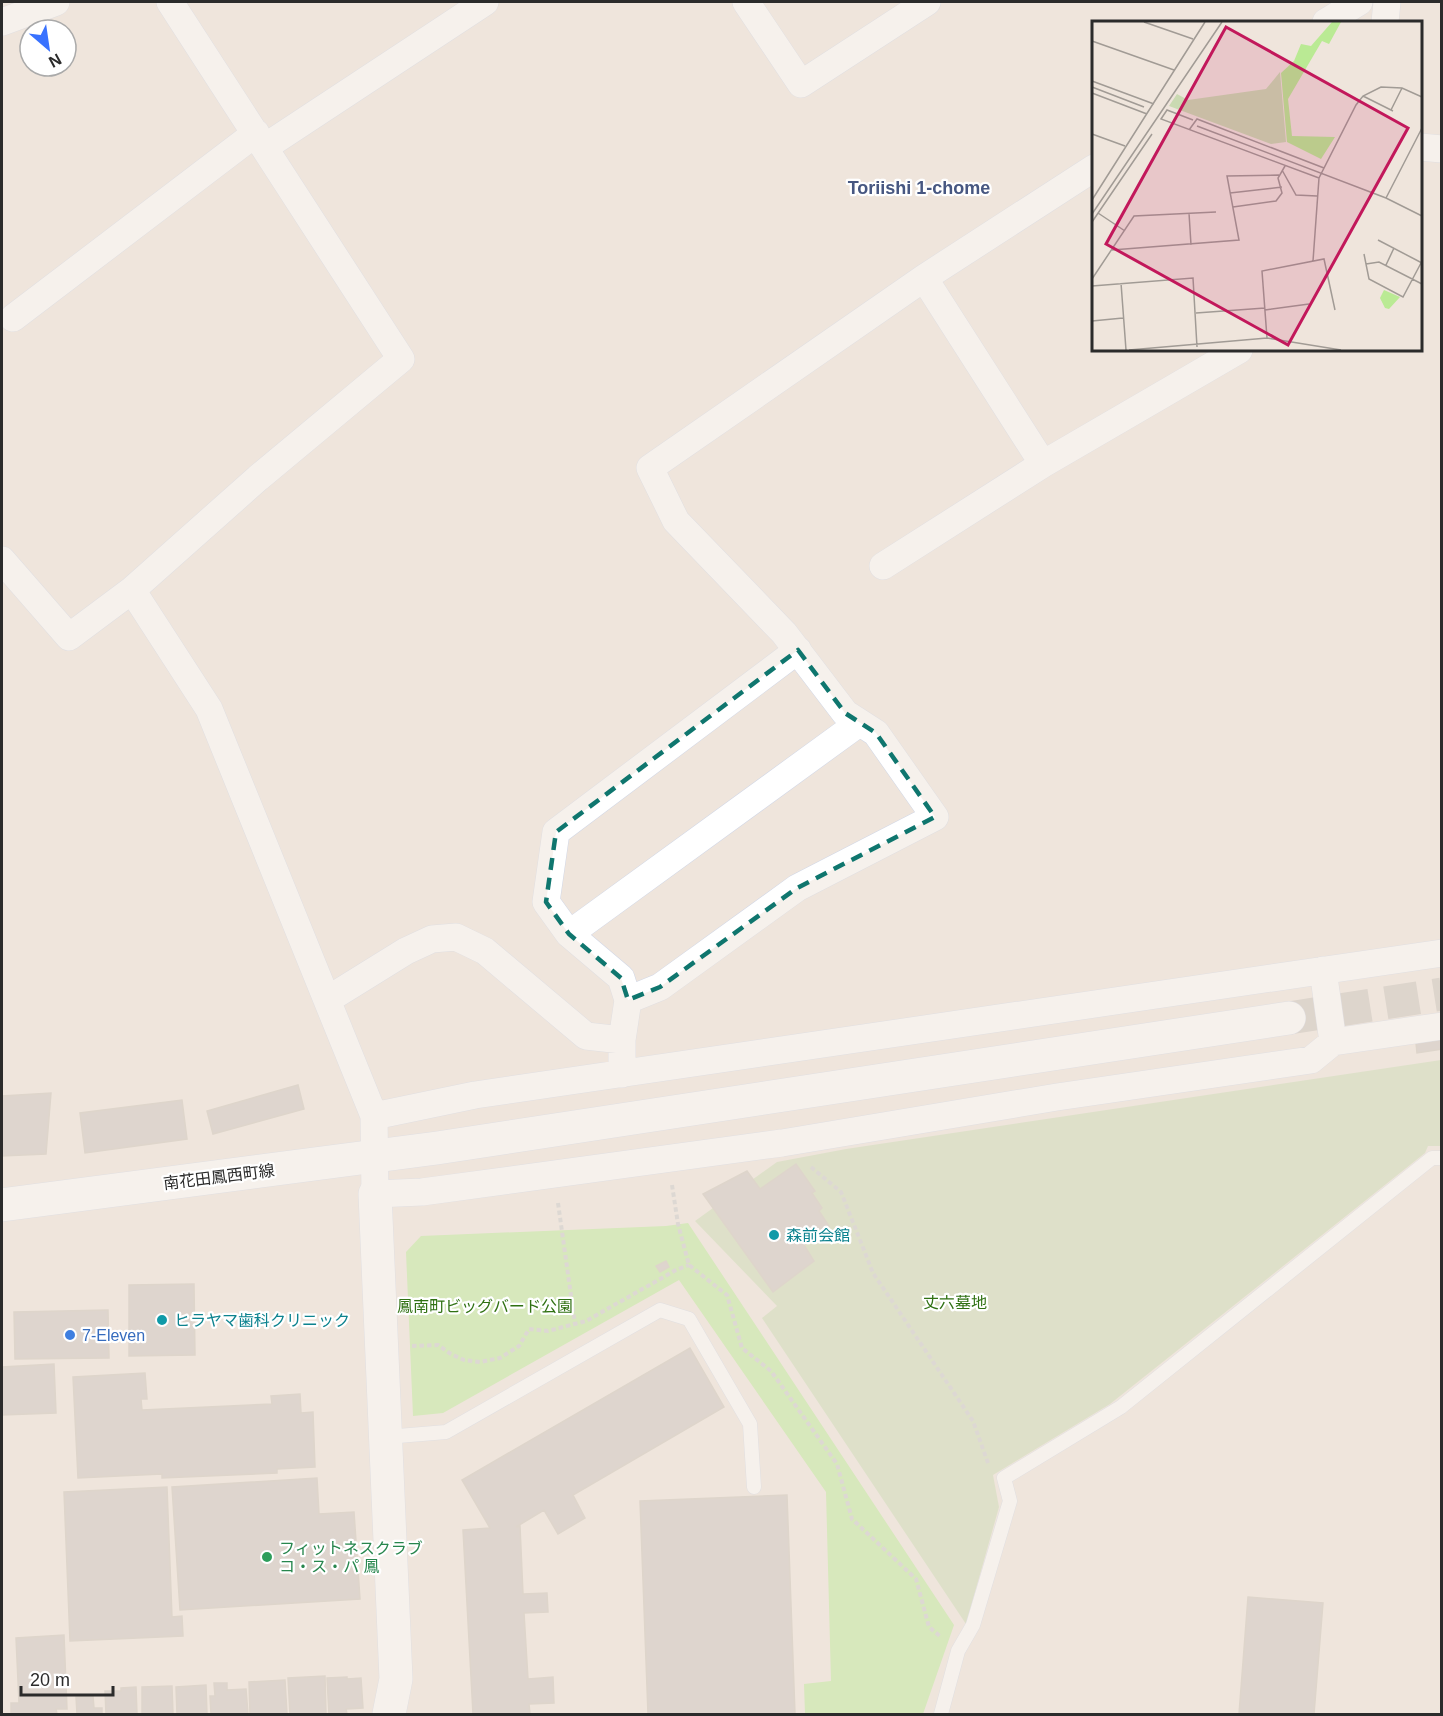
<svg xmlns="http://www.w3.org/2000/svg" width="1443" height="1716" font-family="Arial,'Noto Sans JP',sans-serif">
<rect width="100%" height="100%" fill="#efe5dc"/>
<path fill="#baea94" d="M688,1223L954,1625L923,1714H805L804,1684L831,1681L826,1492L679,1280L443,1413L413,1416L406,1252L421,1236L666,1226Z"/>
<path fill="#cadab2" d="M1441,1060V1146H1428L1425,1153L1110,1404L993,1475L999,1507L966,1624L762,1318L777,1306L695,1221L777,1162L846,1149Z"/>
<path fill="#cac2bc" stroke="#cac1b6" stroke-width="1.5" d="M1442,1039V1049L1417,1053L1416,1043Z
M298,1085L304,1109L213,1134L207,1111Z
M51,1093L46,1154L2,1156V1096Z
M182,1100L187,1139L85,1153L80,1113Z
M796,1164L815,1191L812,1193L822,1208L819,1211L829,1226L804,1245L814,1261L773,1292L703,1194L747,1171L760,1189Z
M666,1261L669,1267L660,1272L656,1266Z
M194,1284L195,1355L129,1356V1285Z
M108,1310L109,1358L15,1359L14,1312Z
M690,1348L724,1407L573,1495L585,1518L558,1534L544,1510L516,1527L520,1526L523,1594L547,1593L548,1612L524,1613L528,1679L553,1677L554,1703L529,1704L530,1714H473L463,1530L490,1528L462,1480Z
M54,1364L56,1413L2,1415V1367Z
M145,1373L147,1399H141L142,1410L272,1404L271,1396L300,1394L301,1413L313,1412L315,1467L277,1469V1473L162,1478V1474L78,1478L73,1377Z
M317,1478L319,1514L354,1512L360,1599L180,1610L172,1487Z
M167,1487L172,1617L182,1616L183,1636L70,1641L64,1492Z
M787,1495L795,1714H648L640,1501Z
M1248,1597L1323,1603L1314,1714H1239Z
M64,1635L67,1709H56L57,1714H11V1703H19L16,1638Z
M325,1676L326,1714H290L288,1678Z
M347,1677V1679L361,1678L363,1708L346,1709L347,1714H329L327,1678Z
M285,1680L287,1714H250L249,1682Z
M214,1683H227V1690L246,1689L248,1714H211L210,1696H215Z
M206,1685L207,1714H177L176,1687Z
M172,1686L173,1714H142V1687Z
M136,1687L137,1714H106L105,1691H121V1688Z
M93,1696L94,1708H102V1714H77L76,1697Z"/>
<g fill="none" stroke-linecap="round" stroke-linejoin="round">
<path stroke="#c8c0b9" stroke-width="33" stroke-dasharray="33 16" stroke-linecap="butt" d="M1289,1018L1442,994"/>
<g stroke="#d1d7e6" stroke-width="15">
<path id="service" d="M386,1437L446,1432L660,1310L689,1319L750,1424L754,1487
M941,1714L958,1651L973,1625L1010,1501L1004,1478L1121,1407L1432,1158H1442"/>
</g>
<g stroke="#d1d7e6" stroke-width="28">
<path id="minor" d="M746,2L801,84L927,2
M2,22L56,2
M1326,22L1359,2
M1385,22L1387,2
M265,147L485,2
M1420,147L1442,149
M924,278L1043,464
M13,318L256,133
M2,560L69,637L132,590L258,478L401,359L170,2
M883,566L1043,464L1239,350
M132,590L209,709L374,1116L375,1194L422,1192L782,1143L1057,1097L1311,1060L1333,1042L1323,970
M569,934L859,723
M327,1000L406,951L432,939L456,937L485,951L586,1036L622,1040
M628,1000L660,987L797,888L935,817L876,733L845,713L784,633L676,521L650,468L924,278L1094,168
M1333,1042L1442,1026
M622,1074V1040L628,1000L621,978L569,934L546,902L556,832L798,650
M374,1116L475,1095L1442,953"/>
</g>
<g stroke="#d1d7e6" stroke-width="34">
<path id="tertiary" d="M375,1194L396,1679L389,1714
M2,1205L437,1148L1289,1018"/>
</g>
<path stroke="#c8c8c8" stroke-width="4" stroke-dasharray="4.5 3" stroke-linecap="butt" d="M811,1167L841,1192L873,1273L973,1421L988,1463
M672,1185L678,1224L689,1265L727,1295L742,1348L771,1371L837,1464L852,1519L916,1579L929,1627L941,1637
M558,1203L575,1324
M412,1346L438,1345L451,1354L464,1360L480,1362L500,1358L519,1346L529,1329L548,1331L586,1321L676,1270L689,1265"/>
<use href="#service" stroke="#fff" stroke-width="14"/>
<use href="#minor" stroke="#fff" stroke-width="27"/>
<use href="#tertiary" stroke="#fff" stroke-width="33"/>
</g>
<path d="M0 0H1443V1716H0ZM798,650L845,713L876,733L935,817L797,888L660,987L628,1000L621,978L569,934L546,902L556,832Z" fill="#efe5dc" fill-opacity=".55" fill-rule="evenodd"/>
<path fill="none" stroke="#0f766e" stroke-width="4.5" stroke-dasharray="12 8" stroke-linejoin="round" d="M798,650L845,713L876,733L935,817L797,888L660,987L628,1000L621,978L569,934L546,902L556,832Z"/>
<g fill="#0f9aa8" stroke="#fff" stroke-width="2">
<circle cx="774" cy="1235" r="6"/>
<circle cx="162" cy="1320" r="6"/>
</g>
<circle fill="#3f7fe0" stroke="#fff" stroke-width="2" cx="70" cy="1335" r="6"/>
<circle fill="#2e9e5b" stroke="#fff" stroke-width="2" cx="267" cy="1557" r="6"/>
<g text-anchor="middle" dominant-baseline="central" stroke-width="4.5" stroke-linejoin="round" paint-order="stroke">
<g font-size="16" fill="#2b2b2b" stroke="#fff">
<text transform="translate(219 1177) rotate(-7)">南花田鳳西町線</text>
</g>
<g font-size="16" fill="#0d838f" stroke="#fff" text-anchor="start">
<text x="786" y="1235">森前会館</text>
<text x="174" y="1320">ヒラヤマ歯科クリニック</text>
</g>
<g font-size="16" fill="#307113" stroke="#fff">
<text x="955" y="1302">丈六墓地</text>
<text x="485" y="1306">鳳南町ビッグバード公園</text>
</g>
<g font-size="16" fill="#366cbe" stroke="#fff" text-anchor="start">
<text x="82" y="1335">7-Eleven</text>
</g>
<g font-size="16" fill="#27864d" stroke="#fff" text-anchor="start">
<text x="279" y="1548">フィットネスクラブ<tspan x="279" dy="18">コ・ス・パ 鳳</tspan></text>
</g>
<g font-size="18" font-weight="bold" fill="#475781" stroke="#fff">
<text x="919" y="188">Toriishi 1-chome</text>
</g>
</g>
<g transform="translate(1092 21)">
<rect width="330" height="330" fill="#efe5dc"/>
<path d="M240,1H257H249L237,23L230,20L196,78L200,115L243,116L229,138L195,121L189,52L202,40L209,23L219,25ZM292,269L308,276L297,288L293,287L288,277Z" fill="#baea94"/>
<path d="M188,51L194,121L179,123L77,85L85,73L96,79L174,68Z" fill="#cadab2"/>
<path fill="none" stroke="#a19b95" stroke-width="1.5" d="M52,1L101,18M0,20L82,49M0,60L62,83M0,66L52,86M0,72L55,93M271,75L301,90M299,89L310,67M101,99L75,89L69,98L227,157M105,105L294,177L330,195M97,109L105,98L232,147M0,113L33,125M190,149L204,174L225,175M138,172L190,166M294,177L330,107M0,179L113,1M141,186L184,180L190,172L186,157L193,145M6,192L33,210M97,192L99,224M0,193L130,1M0,201L60,113M286,219L330,242M20,229L147,219L135,155L187,154M272,233L277,258L311,276L329,242M221,240L227,157L264,84L271,75L289,66L310,67L330,76M274,243L287,241L330,263M294,244L302,227M0,258L42,195L124,191M29,262L34,329M0,265L101,257L105,326M173,289L217,283M104,292L173,287M0,300L31,297M175,317L170,250L232,238L243,289M37,329L175,317L249,329"/>
<path fill="#c2185b" fill-opacity="0.15" stroke="#c2185b" stroke-width="3" d="M134,6L316,107L196,324L14,223Z"/>
<rect width="330" height="330" fill="none" stroke="#2b2b2b" stroke-width="3"/>
</g>
<rect width="1443" height="1716" fill="none" stroke="#2b2b2b" stroke-width="6"/>
<g transform="translate(48 48) rotate(151)"><circle r="28" fill="#ffffff" stroke="#aaaaaa" stroke-width="1.5"/>
<path d="M0-4.5L10 22L0 15L-10 22Z" fill="#3972ff"/>
<text y="-9" font-size="16" font-weight="bold" text-anchor="middle" fill="#2b2b2b">N</text>
</g>
<path d="M21 1686v9h92v-9" fill="none" stroke="#2b2b2b" stroke-width="3"/>
<text x="30" y="1686" font-size="18" fill="#2b2b2b" stroke="#ffffff" stroke-width="4.5" paint-order="stroke">20 m</text>
</svg>
